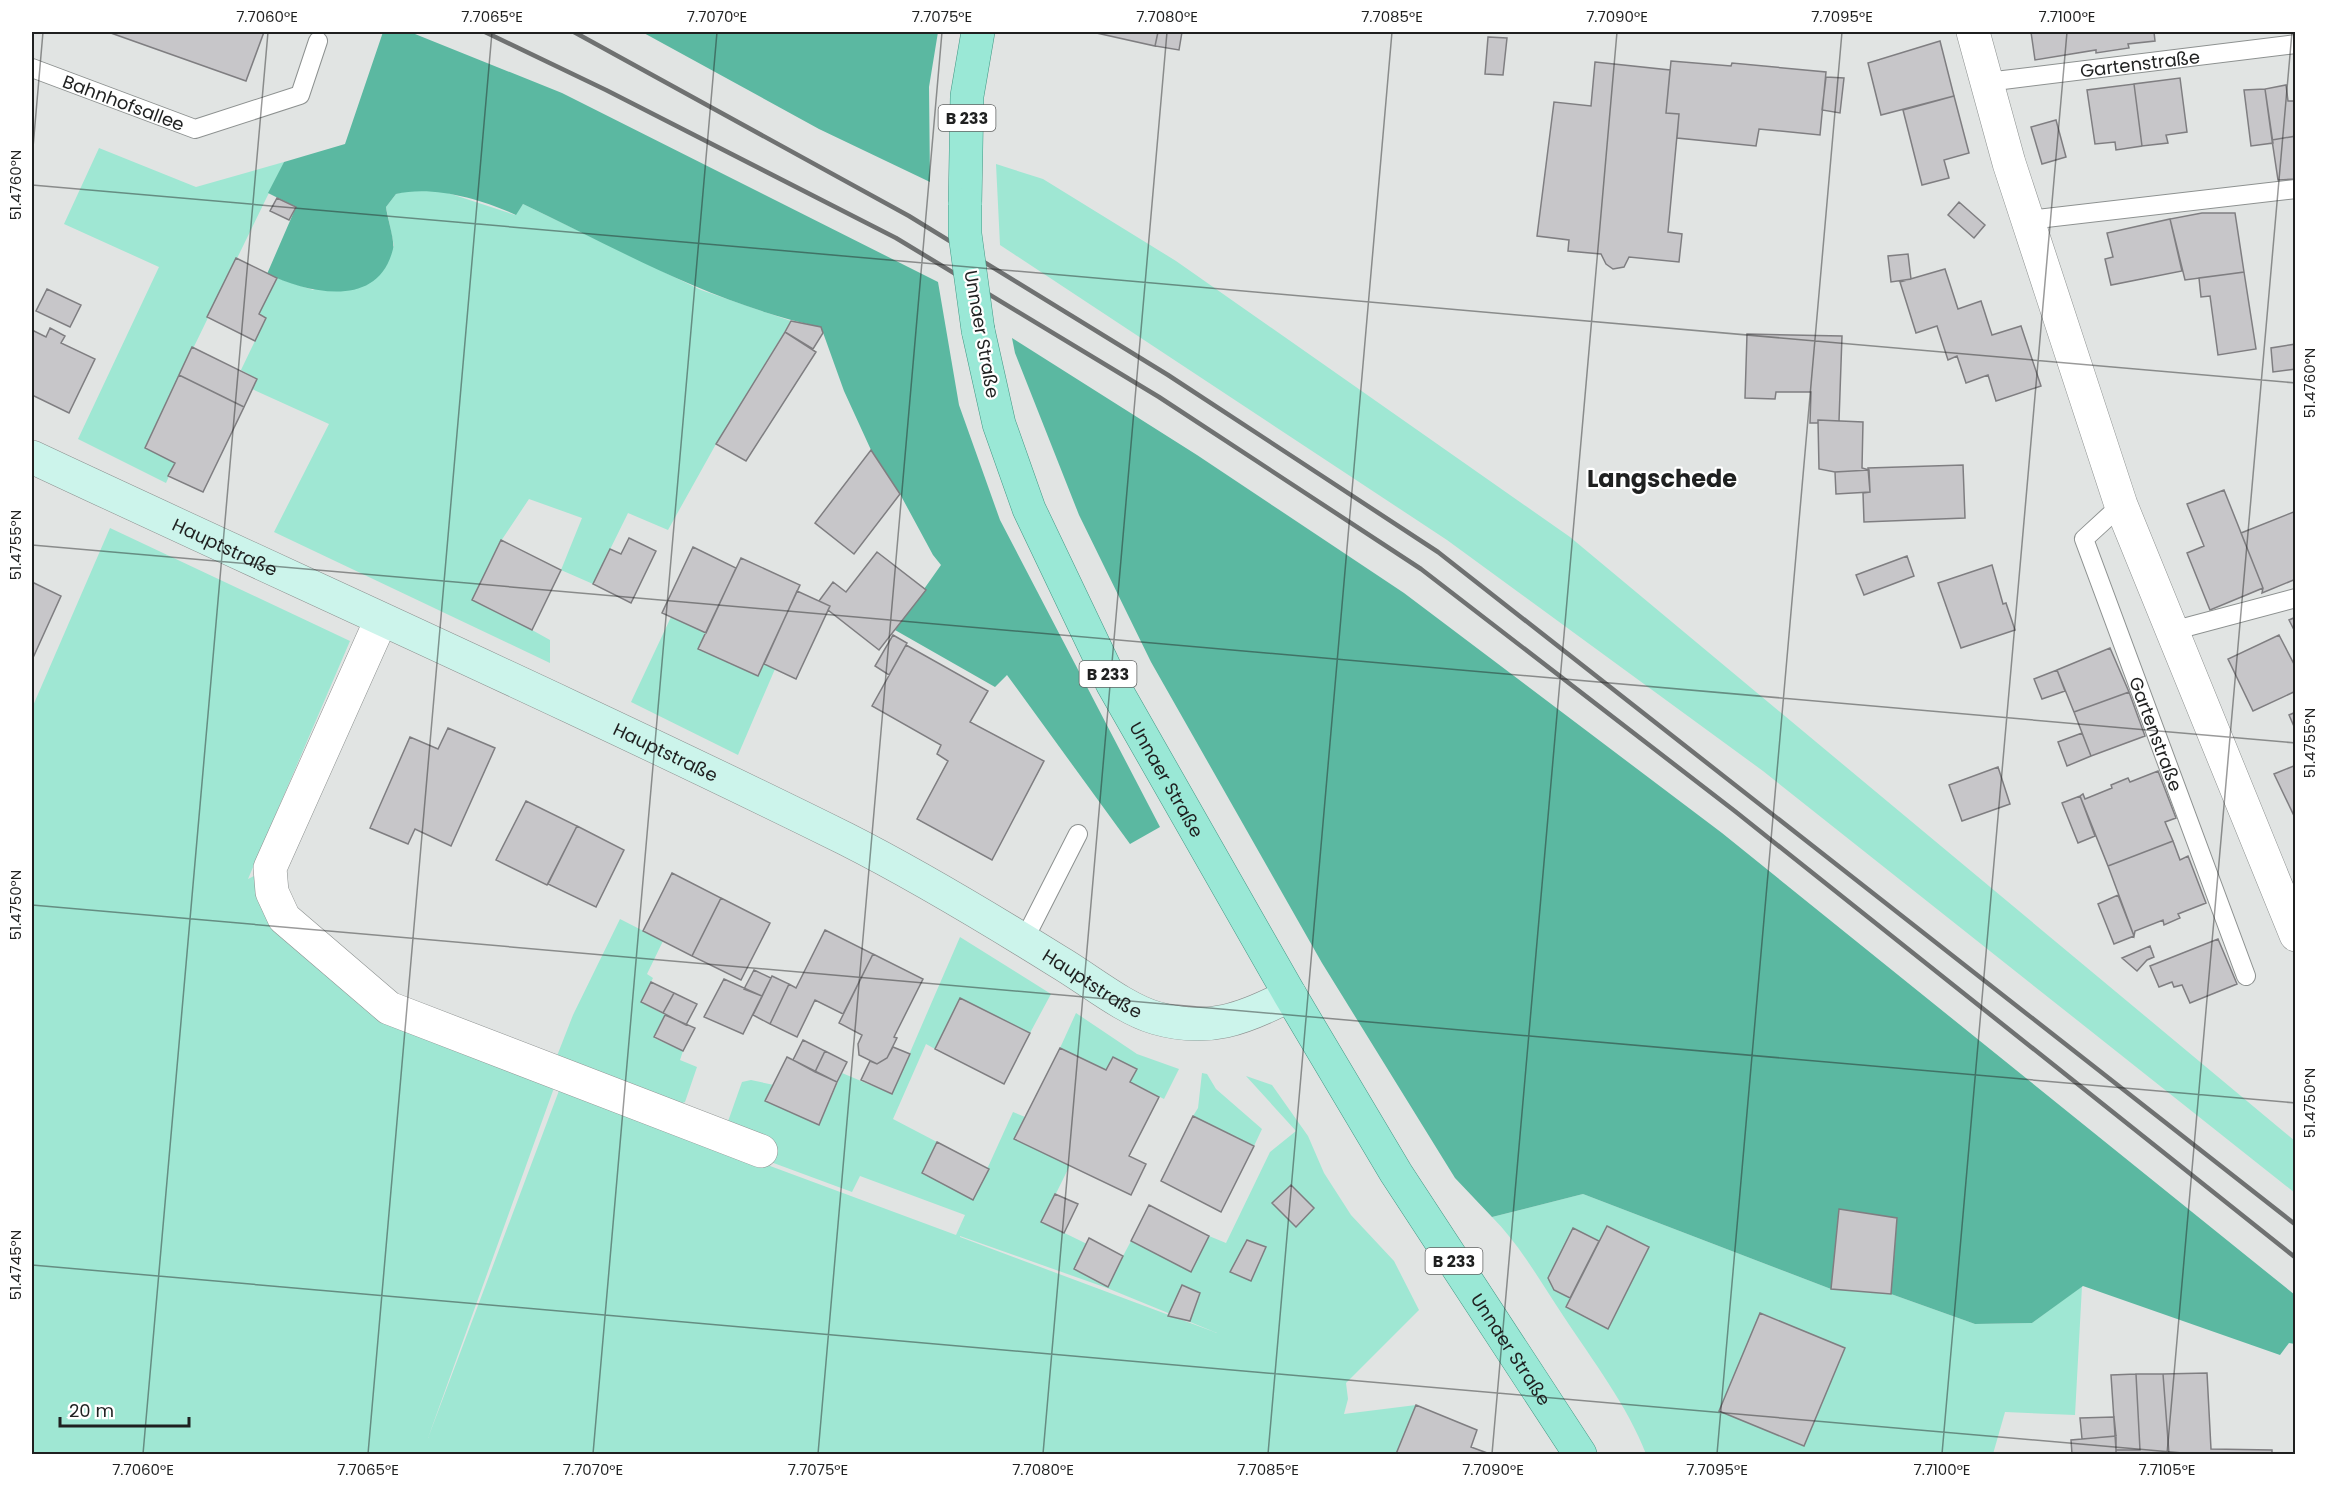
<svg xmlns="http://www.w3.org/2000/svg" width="2327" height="1486" font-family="Poppins,sans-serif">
<rect width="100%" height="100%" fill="#e1e4e3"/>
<path fill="#9fe7d3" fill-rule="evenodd" d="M99,148L196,187L284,162L145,447L175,463L166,483L78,439L159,267L64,224Z
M996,164L1043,179L1176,261L1570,537L2295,1141V1193L1763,771L1447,540L1000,245Z
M413,189L445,192L515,215L523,204L701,290L791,321L716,444L668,530L628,513L593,584L561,570L582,518L529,499L501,541L532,630L550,640V663L274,532L329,424L252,389L257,379L241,370L266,318L259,314L277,278L313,290L394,246L386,207L396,194Z
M110,528L350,641L248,879L270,868L272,892L389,1008L559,1074L428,1438L560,1088L956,1235L965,1215L860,1176L852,1192L757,1157L726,1127L742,1082L751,1080L774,1085L766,1101L819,1125L842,1073L892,1094L960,937L1051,994L1030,1033L960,998L935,1049L926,1044L893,1119L937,1142L922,1173L973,1200L1013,1112L1025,1117L1014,1139L1070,1165L1042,1222L1087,1244L1074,1269L1107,1286L1131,1241L1191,1271L1209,1236L1226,1243L1270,1152L1296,1131L1246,1076L1272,1085L1308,1136L1324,1173L1351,1215L1394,1261L1419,1310L1346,1383L1348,1399L1344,1414L1416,1405L1396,1454H32V708ZM960,1236L1107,1288L1217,1333L960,1237Z
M671,617L706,633L699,649L758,676L764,664L775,669L738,755L631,702Z
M620,919L663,941L647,974L653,978L641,1002L665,1015L654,1038L683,1051L680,1060L697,1067L685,1102L675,1106L555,1061L573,1015Z
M1076,1013L1137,1054L1179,1069L1164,1099L1130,1082L1136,1069L1106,1070L1060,1048Z
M1202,1073L1207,1074L1216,1089L1262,1129L1254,1146L1193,1116L1198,1108Z
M1583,1194L1831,1289L1891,1294L1975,1324L2032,1323L2082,1286L2075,1415L2005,1412L1993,1454H1646C1627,1405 1593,1361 1564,1317C1541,1283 1521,1246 1492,1217Z"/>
<path fill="#5bb8a1" d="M383,32H410L562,93L938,282L959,405L1000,520L1160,827L1130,844L1007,675L995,687L895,630L941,565L933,555L900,494L871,450L844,391L821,327C716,305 619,250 523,204L516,215C482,199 432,185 396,194L386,207C387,217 395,241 393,249C378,310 309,293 267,274L296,207L268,193L284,162L345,144Z
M642,32H938L929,87L930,182L819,129Z
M1012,338L1197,455L1404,593L1722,833L2295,1295V1344L2289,1343L2280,1355L2083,1286L2032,1323L1975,1324L1891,1294L1897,1218L1839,1210L1831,1289L1583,1194L1492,1217L1455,1178L1322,963L1151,662L1079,515L1015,353Z"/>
<path fill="#c7c6c9" stroke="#7f7e81" stroke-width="1.5" d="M108,32H264L246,81Z
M1092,32H1158L1155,46Z
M1158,32H1182L1179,50L1155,46Z
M2031,32H2154L2155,41L2128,44L2129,48L2096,53V50L2035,60Z
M1488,37L1507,38L1503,75L1485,74Z
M1940,41L1954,96L1881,115L1868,63Z
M1671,61L1731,66L1732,63L1826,72L1820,135L1759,129L1756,146L1677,138L1679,114L1666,113Z
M1595,62L1670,70L1666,113L1679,114L1668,232L1682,234L1679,262L1629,257L1624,267L1613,269L1606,264L1601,254L1568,251L1569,240L1537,236L1554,102L1591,106Z
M1826,77L1844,78L1840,113L1822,110Z
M2180,78L2187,132L2166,135L2168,143L2142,146L2134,84Z
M2134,84L2142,146L2116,150L2115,142L2095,144L2087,90Z
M2286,85L2288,101H2296V136L2272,140L2265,89Z
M2265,89L2273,143L2251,146L2244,90Z
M1954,96L1969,153L1944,160L1949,178L1922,185L1903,110Z
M2056,120L2066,157L2042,164L2031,127Z
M2296,136V179L2278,180L2272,140Z
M277,198L296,207L289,220L270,211Z
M1959,202L1985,225L1974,238L1948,215Z
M2202,213H2235L2244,272L2185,280L2170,219Z
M2170,219L2182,271L2111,285L2105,259L2113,257L2107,233Z
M1908,254L1911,279L1891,282L1888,256Z
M236,258L277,278L259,314L266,318L255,341L207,317Z
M1945,269L1958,309L1981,301L1992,335L2021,326L2041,386L1996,401L1988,375L1966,383L1957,356L1948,360L1937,326L1916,333L1900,282Z
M2244,272L2256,349L2218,355L2210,296L2201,297L2199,278Z
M47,289L81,305L70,327L36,311Z
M791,321L821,327L823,333L813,349L785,332Z
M50,328L65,336L61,343L95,359L69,413L32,395V330L46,337Z
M785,332L816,352L746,461L716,444Z
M1747,334L1842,336L1839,421L1818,420V423H1810L1811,392H1776L1775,399L1745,398Z
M2296,344V369L2273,372L2271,348Z
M192,347L257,379L244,407L179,375Z
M179,375L244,407L203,492L168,476L175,463L145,448Z
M1818,420L1863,422L1862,468L1869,470L1835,472L1819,469Z
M871,450L900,494L854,554L815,523Z
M1963,465L1965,518L1864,522L1863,493L1870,492L1868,468Z
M1869,470L1870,492L1836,494L1835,472Z
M2224,490L2263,588L2210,610L2187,553L2204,546L2187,504Z
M2296,511V579L2262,593L2263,588L2241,533Z
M629,538L656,551L631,603L593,584L610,549L621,554Z
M501,540L561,570L532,630L472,600Z
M693,547L736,568L706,633L662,613Z
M877,552L926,590L879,650L828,610L830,606L819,601L833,582L846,592Z
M1907,556L1914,576L1864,595L1856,575Z
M741,558L800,585L758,676L698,649Z
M1992,565L2003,604L2006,603L2015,630L1961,648L1938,583Z
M32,582L61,596L32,660Z
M797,591L830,606L796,679L764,664Z
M2296,617V634L2289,620Z
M893,635L907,643L889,675L875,666Z
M2279,635L2296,668V691L2253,711L2228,659Z
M906,645L988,691L970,722L1044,761L992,860L917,819L948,761L937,754L941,745L872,706Z
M2110,648L2129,692L2074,712L2057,670Z
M2057,670L2065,691L2042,699L2034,679Z
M2129,692L2145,736L2091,756L2074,712Z
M2296,712V731L2289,715Z
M448,728L495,748L451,846L415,829L408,844L370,828L410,737L438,749Z
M2082,733L2091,756L2067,766L2058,742Z
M2296,765V820L2274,774Z
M1998,767L2010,804L1962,821L1949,785Z
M2158,771L2176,818L2165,822L2173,841L2108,866L2080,796L2083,794L2085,799L2112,788L2111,785L2128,778L2130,782Z
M2080,796L2095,836L2078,843L2062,803Z
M526,801L577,826L547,885L496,860Z
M577,826L624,850L596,907L548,884Z
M2173,841L2180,860L2188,856L2206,903L2178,914L2180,918L2164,925L2163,920L2135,931L2134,936L2108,866Z
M672,873L721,898L692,956L643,931Z
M2118,895L2134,936L2114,944L2098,904Z
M721,898L770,923L741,980L692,956Z
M825,930L873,954L843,1014L815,1000L797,1037L770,1024L789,984L796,988Z
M2218,939L2237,984L2190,1003L2182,985L2174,987L2172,982L2159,987L2150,966Z
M2150,946L2154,957L2147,960L2137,971L2122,958Z
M873,954L923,979L894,1037L897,1038L887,1058L877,1064L859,1055L858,1044L862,1035L839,1023Z
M754,970L771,978L762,996L744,989Z
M772,976L789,984L770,1024L753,1015Z
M724,979L762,996L743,1034L704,1017Z
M651,982L674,993L663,1013L641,1002Z
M674,993L697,1004L686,1025L663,1013Z
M960,998L1030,1033L1004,1084L935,1049Z
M665,1015L695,1028L683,1051L654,1037Z
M803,1040L825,1051L815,1072L793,1060Z
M893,1047L910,1054L892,1094L861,1080L870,1061L877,1064L887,1058Z
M1060,1048L1106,1070L1113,1057L1137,1069L1130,1082L1159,1097L1129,1156L1146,1164L1131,1195L1014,1139Z
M825,1051L847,1062L837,1082L815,1072Z
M787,1057L837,1082L819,1125L765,1101Z
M1193,1116L1254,1146L1221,1212L1161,1181Z
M937,1142L989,1169L973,1200L922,1173Z
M1291,1185L1314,1208L1296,1227L1272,1203Z
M1055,1194L1078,1204L1064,1233L1041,1222Z
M1149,1205L1209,1236L1191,1272L1131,1241Z
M1839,1209L1897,1218L1891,1294L1831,1289Z
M1607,1226L1649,1247L1608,1329L1566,1307Z
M1573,1228L1599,1241L1570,1298L1554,1290L1548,1278Z
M1089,1238L1123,1256L1108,1287L1074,1269Z
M1247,1240L1266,1247L1251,1281L1230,1272Z
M1182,1285L1200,1293L1190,1321L1168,1316Z
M1760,1313L1845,1348L1804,1446L1719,1411Z
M2207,1373L2211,1449L2272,1450V1454H2169L2163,1374Z
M2136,1374L2140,1450H2116L2111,1375Z
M2136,1374H2163L2169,1454H2116V1450H2140Z
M1416,1405L1477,1430L1471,1447L1490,1454H1396Z
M2114,1417L2116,1436L2082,1439L2080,1418Z
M2116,1436V1454H2072L2071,1440Z"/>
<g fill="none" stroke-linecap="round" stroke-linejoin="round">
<g stroke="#8d9190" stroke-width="20">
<g id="service">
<path id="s1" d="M32,68L195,129L300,95L318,41"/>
<path id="s2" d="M1987,82L2296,44"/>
<path d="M2029,220L2296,189"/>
<path id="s3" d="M2121,505L2084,539L2246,976"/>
<path d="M2172,631L2296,598"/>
<path d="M1024,940L1078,834"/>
</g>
</g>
<g stroke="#8d9190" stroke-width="34">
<path id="minor" d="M1973,32L2009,163L2121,505L2296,935
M381,620L270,868L272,892L284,918L389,1008L761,1151"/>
</g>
<g stroke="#8d9190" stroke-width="34">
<g id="secondary">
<path id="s4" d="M32,457C303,584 577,706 846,839C919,876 990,919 1059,962C1088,979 1124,1009 1156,1018C1208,1033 1244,1019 1290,995"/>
</g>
</g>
<g stroke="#439885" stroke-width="34">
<g id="primary">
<path d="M965,205L967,96L978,32"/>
<path id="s5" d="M978,330L999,424L1029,509L1112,683L1290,995L1396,1173L1580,1454"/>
</g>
</g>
<use href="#service" stroke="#fff" stroke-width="18"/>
<use href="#minor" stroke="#fff" stroke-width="33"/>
<use href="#secondary" stroke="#ccf4eb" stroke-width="33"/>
<use href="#primary" stroke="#9ae8d6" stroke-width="33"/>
<path stroke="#6f7171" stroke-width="4.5" d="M485,32L606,90L896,238L1159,397L1421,569L1736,812L2296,1258
M574,32L909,216L1168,375L1438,552L2296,1225"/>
<g stroke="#439885" stroke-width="34" stroke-linecap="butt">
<path id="primary-bridge" d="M965,205V234L978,330"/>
</g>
<use href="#primary-bridge" stroke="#9ae8d6" stroke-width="33"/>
</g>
<path fill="none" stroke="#1f2020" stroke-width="1.5" stroke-opacity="0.45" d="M32,159L43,32M32,185L2296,383M32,545L2296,743M32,905L2296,1103M32,1265L2194,1454M143,1454L268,32M368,1454L492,32M593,1454L717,32M818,1454L942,32M1043,1454L1167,32M1268,1454L1392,32M1492,1454L1617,32M1717,1454L1842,32M1942,1454L2067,32M2167,1454L2292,32"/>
<g text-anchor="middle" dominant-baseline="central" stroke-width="4.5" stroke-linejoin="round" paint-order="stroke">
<g fill="#fff" stroke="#626363" stroke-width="1.5">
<rect x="938.5" y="105" width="57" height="26" rx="4.5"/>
<rect x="1079.5" y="661" width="57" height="26" rx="4.5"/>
<rect x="1425.5" y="1248" width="57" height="26" rx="4.5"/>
</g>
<g font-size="16" font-weight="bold" fill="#1f2020">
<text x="967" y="118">B 233</text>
<text x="1108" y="674">B 233</text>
<text x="1454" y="1261">B 233</text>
</g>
<g font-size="18" fill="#1f2020" stroke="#fff">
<text stroke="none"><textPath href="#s2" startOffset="154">Gartenstraße</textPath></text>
<text stroke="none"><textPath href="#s1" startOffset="98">Bahnhofsallee</textPath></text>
<text transform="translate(982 334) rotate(80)">Unnaer Straße</text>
<text stroke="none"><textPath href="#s4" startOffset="213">Hauptstraße</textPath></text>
<text stroke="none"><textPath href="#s3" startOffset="258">Gartenstraße</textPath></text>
<text stroke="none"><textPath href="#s4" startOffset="699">Hauptstraße</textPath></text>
<text stroke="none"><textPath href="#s5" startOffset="490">Unnaer Straße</textPath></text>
<text stroke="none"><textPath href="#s4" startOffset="1185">Hauptstraße</textPath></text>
<text stroke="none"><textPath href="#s5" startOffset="1156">Unnaer Straße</textPath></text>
</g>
<g font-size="24" font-weight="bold" fill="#1f2020" stroke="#fff">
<text x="1662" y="478">Langschede</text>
</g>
</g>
<rect width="2327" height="1486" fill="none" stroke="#ffffff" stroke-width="66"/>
<path d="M60 1417v9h129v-9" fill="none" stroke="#1f2020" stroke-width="3"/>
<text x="69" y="1417" font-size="18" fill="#1f2020" stroke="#ffffff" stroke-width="4.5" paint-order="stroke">20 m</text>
<rect x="33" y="33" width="2261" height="1420" fill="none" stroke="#1f2020" stroke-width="2"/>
<g font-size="15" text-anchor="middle" fill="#1f2020">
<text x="267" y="22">7.7060°E</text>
<text x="492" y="22">7.7065°E</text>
<text x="717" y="22">7.7070°E</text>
<text x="942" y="22">7.7075°E</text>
<text x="1167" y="22">7.7080°E</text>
<text x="1392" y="22">7.7085°E</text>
<text x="1617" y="22">7.7090°E</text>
<text x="1842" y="22">7.7095°E</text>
<text x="2067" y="22">7.7100°E</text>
<text transform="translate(16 185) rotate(-90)" y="5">51.4760°N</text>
<text transform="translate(2310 383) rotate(-90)" y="5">51.4760°N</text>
<text transform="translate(16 545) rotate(-90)" y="5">51.4755°N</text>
<text transform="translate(2310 743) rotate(-90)" y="5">51.4755°N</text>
<text transform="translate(16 905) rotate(-90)" y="5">51.4750°N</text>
<text transform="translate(2310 1103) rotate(-90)" y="5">51.4750°N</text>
<text transform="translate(16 1265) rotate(-90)" y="5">51.4745°N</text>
<text x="143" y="1475">7.7060°E</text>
<text x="368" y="1475">7.7065°E</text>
<text x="593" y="1475">7.7070°E</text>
<text x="818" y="1475">7.7075°E</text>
<text x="1043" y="1475">7.7080°E</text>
<text x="1268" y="1475">7.7085°E</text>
<text x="1493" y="1475">7.7090°E</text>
<text x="1717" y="1475">7.7095°E</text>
<text x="1942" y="1475">7.7100°E</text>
<text x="2167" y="1475">7.7105°E</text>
</g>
</svg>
